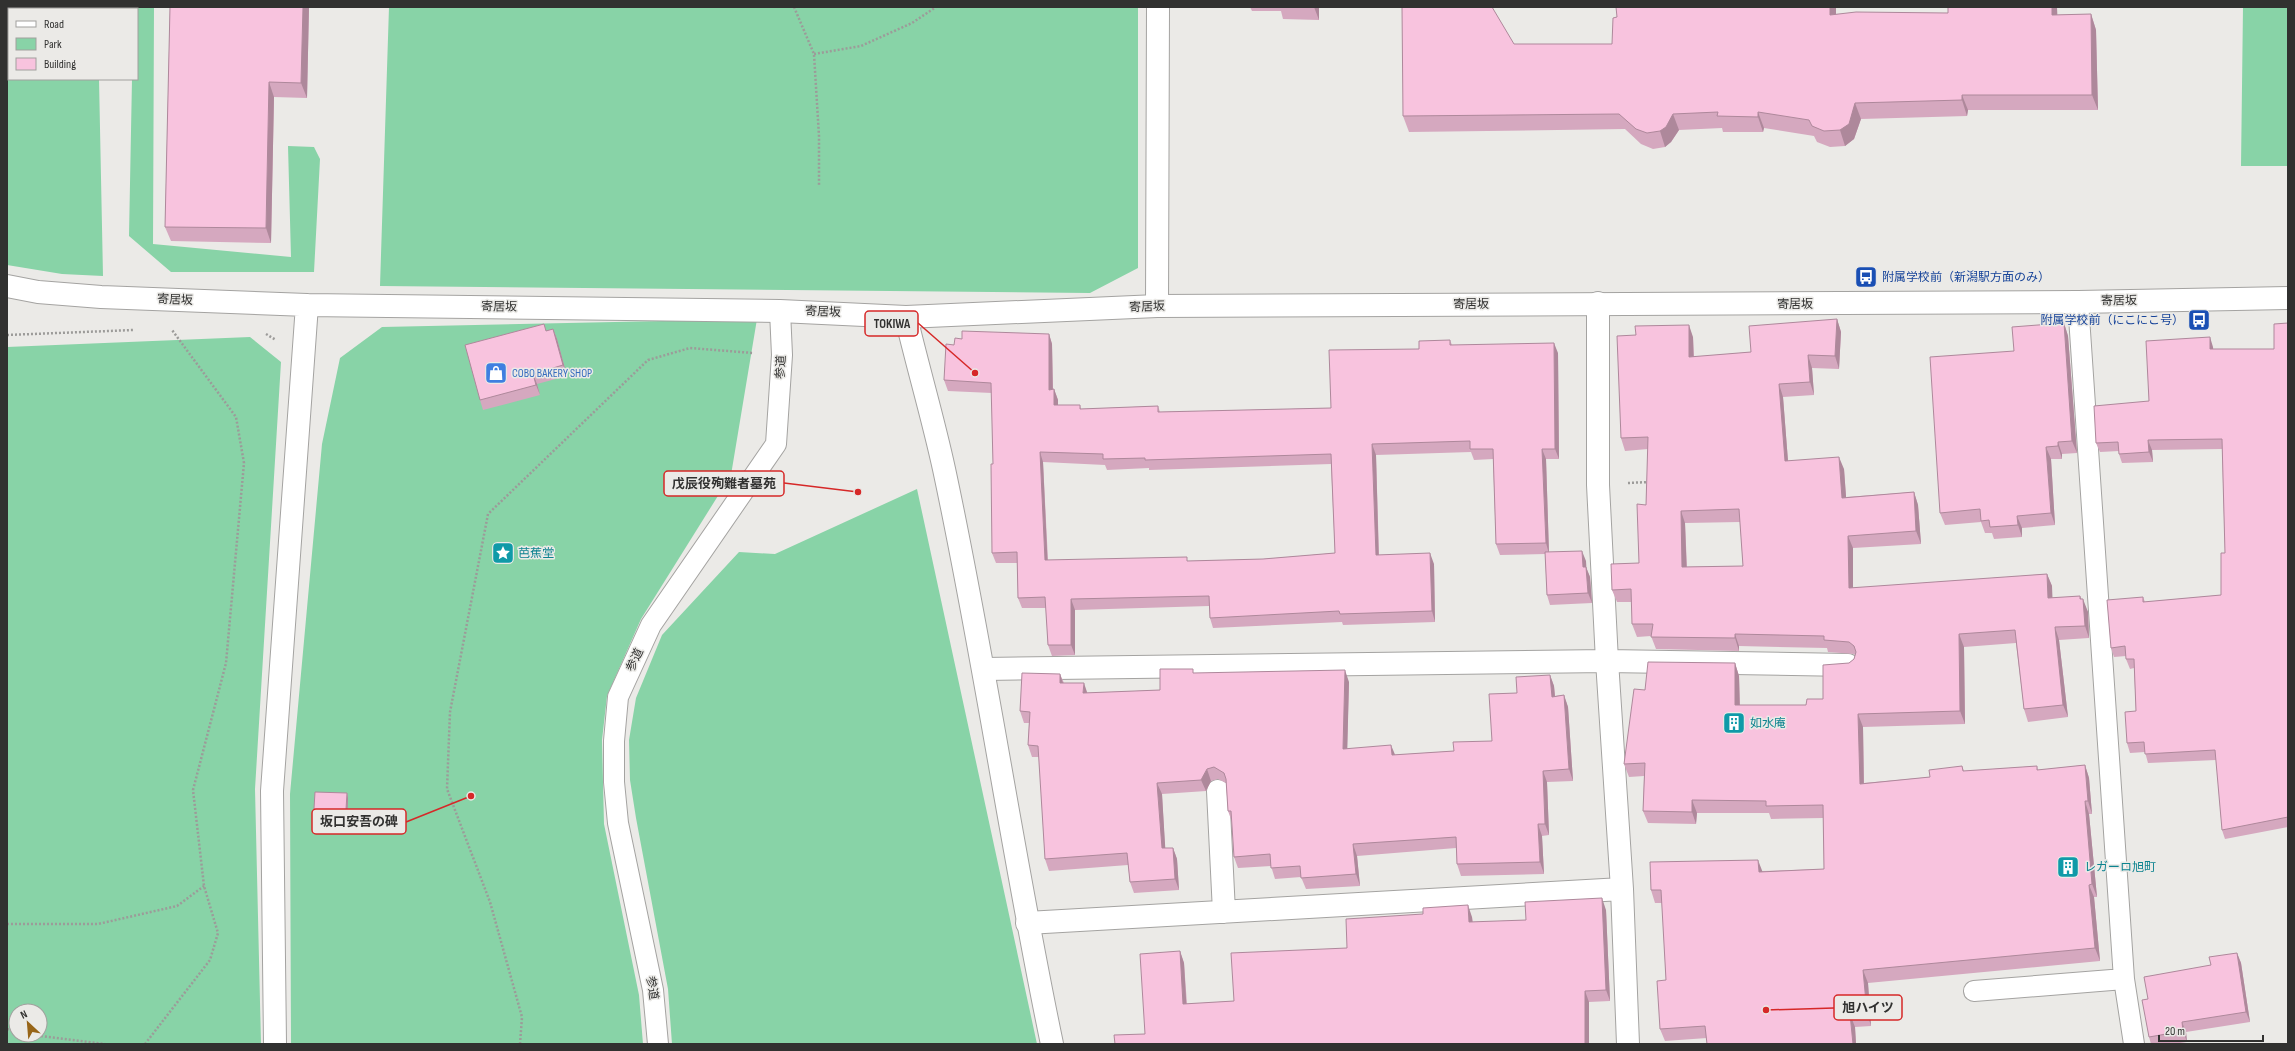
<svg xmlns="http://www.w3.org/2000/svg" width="2295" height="1051" font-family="'Sofia Sans Condensed','Noto Sans JP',sans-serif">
<rect width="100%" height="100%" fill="#ebeae7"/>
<path fill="#88d3a7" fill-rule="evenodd" d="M7,7H98V9H9V79H99L103,276L62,274L7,265Z
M133,7H154L153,244L291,257L288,146L314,147L320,159L314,272H171L129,236L132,79H137V9H133Z
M389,7H1138V268L1090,293L380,286Z
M2243,7H2288V166H2241Z
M757,319L731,475L641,619L607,696L602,740L604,824L639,995L643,1044H291L290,794L322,444L340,358L382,327Z
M250,337L281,362L255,789L261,1044H7V347ZM16,1011H40V1035H16Z
M917,489L1037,1044H672L668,989L636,818L630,780L629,740L636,698L662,635L739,552L775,554Z"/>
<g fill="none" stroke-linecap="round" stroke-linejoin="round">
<g stroke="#a4a3a1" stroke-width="22">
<path id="lane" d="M2078,302L2124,979L2134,1044
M1974,991L2124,979
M658,1044L653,990L618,823L614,782V741L618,697L651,625L776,444L782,355L780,311"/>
</g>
<g stroke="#a4a3a1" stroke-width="24">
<path id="street" d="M1157,306L1158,7
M984,669L1607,661L1598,485V303
M1218,791L1224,912
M1622,889L1628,1044
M1027,923L1622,889L1607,661L1848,665"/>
</g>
<g stroke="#a4a3a1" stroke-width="24">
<path id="secondary" d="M7,286L38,292L101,297L307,305L780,311L906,317L1157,306L2078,302L2288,298
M906,317C918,368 933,418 944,469C985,660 1012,853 1052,1044
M275,1044L272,791L307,305"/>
</g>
<path stroke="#9c9b99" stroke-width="2.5" stroke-dasharray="2 2" stroke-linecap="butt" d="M794,7L814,54L819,136V186
M814,54L861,46L912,23L936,7
M266,334L276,340
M7,335L134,330
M1628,483L1649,482
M7,924H98L177,906L204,886
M7,1029L16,1031
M33,1035L105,1044
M145,1044L210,960L218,933L204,886L193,790L226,663L244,463L236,417L172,330
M520,1044L522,1017L490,902L447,789L450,712L488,514L648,360L690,348L753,353"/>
<use href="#lane" stroke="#fff" stroke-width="20"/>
<use href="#street" stroke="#fff" stroke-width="22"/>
<use href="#secondary" stroke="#fff" stroke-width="22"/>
</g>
<path fill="#d5a8bf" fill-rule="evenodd" d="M170,7H309L307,98L274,97L271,243L171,241L165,227Z
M1250,7H1319V20L1283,19L1281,11H1252Z
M1836,14L2057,15L2091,14L2096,30L2098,110H1968L1967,116L1861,119L1854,139L1845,146L1830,147L1817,142L1814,136L1764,128L1763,132H1723L1722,128L1679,130L1671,142L1665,147L1653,149L1641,144L1625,129L1409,132L1403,116L1514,44H1612Z
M1837,319L1841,332L1839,369L1812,368L1814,395L1783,397L1788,461L1844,469L1846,497L1914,492L1918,505L1921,544L1853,548V588L2047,574L2052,586V598L2080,596L2088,612L2089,638L2059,640L2068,717L2028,722L2024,709L2016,643L1964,647L1965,724L1863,727L1864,783L1930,777L1962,766L1964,771L2037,766L2038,770L2085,765L2089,778L2092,814H2089L2097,897H2094L2100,961L1868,983L1871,1026L1855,1027L1856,1044H1707V1038L1665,1041L1660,1029L1666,980L1662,903H1655L1651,890L1762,871L1824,869L1823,818L1771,819L1769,813H1697L1696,824L1648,823L1643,811L1644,776L1629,777L1624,764L1645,690L1735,663L1739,676L1740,705H1806L1823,699L1849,663L1854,659L1855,655L1854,654L1828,652L1827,648L1739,646V651L1656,649L1651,636L1637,637L1632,624V602H1617L1612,590L1639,563L1646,505L1648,449L1625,451L1621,438L1693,337L1694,357L1751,352ZM1740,522L1743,566L1687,567L1685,523Z
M2064,323L2068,336L2077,453L2062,454V459H2051L2055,525L2022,528V537L1994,539L1992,533H1985L1981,522L1945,525L1940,513L2014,351Z
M2288,323V827L2225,839L2222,830L2216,760L2148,763L2145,752L2130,753L2127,743L2136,711L2134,668L2130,669L2126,659V656L2114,657L2111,648L2143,597L2145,602L2221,595L2225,553L2222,449L2152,450L2153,462L2122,463L2119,454V451L2100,452L2096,443L2149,401L2213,347V349H2274Z
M553,329L557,339L567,376L537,384L540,395L483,410L480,400L546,331Z
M1049,334L1052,344L1053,389H1054L1058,400V405H1080L1081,409L1158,406L1160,412L1331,408L1419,349L1450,340L1452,345L1558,353L1559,459H1546L1549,552L1586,561V567L1590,577L1592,603L1550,605L1547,595L1545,554L1500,555L1496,544L1493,459L1474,460L1471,452L1376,455L1379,555L1434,564L1435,622L1343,625L1342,622L1213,628L1210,618L1209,606L1075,610V655L1052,656L1048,645L1046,608H1022L1018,598L1017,563H996L992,553L993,464L992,393L948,391L944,380L954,345L962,339ZM1043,462L1105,465L1107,470L1149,468V470L1331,464L1335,553L1263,559L1188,561L1048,560Z
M1195,673L1349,682L1347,749L1395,755L1454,751L1492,741L1517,693L1550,675L1554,686L1555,696L1564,695L1568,707L1573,781L1547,782L1549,835L1542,836L1544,874L1461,876L1457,864L1456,848L1357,856L1360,886L1306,889L1301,877L1275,879L1271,866L1238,868L1234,857L1232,822L1228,811L1226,783L1218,779L1211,781L1206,791L1162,794L1165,848H1173L1177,859L1179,890L1134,893L1130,882L1128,865L1049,871L1045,859L1039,757H1032L1028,745L1029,723H1024L1020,711L1060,674L1064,683L1087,693L1160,690Z
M347,793L348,798L347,831L315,830L313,825Z
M1606,910L1610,1001L1589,1002V1044L1145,1034L1180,951L1184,963L1187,1004L1234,1001L1347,948L1472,917L1473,922L1526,920Z
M2237,953L2241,963L2250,1022L2186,1032L2187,1042L2173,1044H2151L2149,1037L2148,999L2211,965Z"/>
<path fill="#ae889b" d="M303,7H309L307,98L301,83Z
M1314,7H1319V20Z
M1830,7H1836V31L1830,15Z
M2052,7H2057L2058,30L2052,15Z
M2091,14L2096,30L2098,110L2092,95Z
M269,82L274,97L271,243L266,228Z
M1962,95L1968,110L1967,116L1962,100Z
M1855,103L1861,119L1854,139L1845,146L1840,130Z
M1758,112L1764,128L1763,132L1758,117Z
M1673,114L1679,130L1671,142L1665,147L1660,131Z
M1837,319L1841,332L1839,369L1835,356Z
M2064,323L2068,336L2077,453L2072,441Z
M1689,325L1693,337L1694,370L1689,357Z
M553,329L557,339L567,376L563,365Z
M1049,334L1052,344L1053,400L1049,390Z
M2210,337L2213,347L2214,359L2210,349Z
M1554,343L1558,353L1559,459L1555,449Z
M1808,355L1812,368L1814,395L1810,382Z
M533,374L537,384L540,395L536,385Z
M1779,384L1783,397L1789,474L1785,461Z
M1054,389L1058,400V415L1054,405Z
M2148,440L2152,450L2153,462L2149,452Z
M2058,442L2062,454V459L2058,446Z
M1372,444L1376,455L1379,566L1376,555Z
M2046,447L2051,459L2055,525L2051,513Z
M1542,449L1546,459L1549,554L1546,543Z
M1040,452L1043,462L1048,571L1045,560Z
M1839,457L1844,469L1847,510L1842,498Z
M1914,492L1918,505L1921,544L1916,531Z
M1681,511L1685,523L1687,580L1682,567Z
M2017,516L2022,528V537L2018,525Z
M1848,536L1853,548V601L1849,588Z
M1582,551L1586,561L1587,577L1583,567Z
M1430,553L1434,564L1435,622L1432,611Z
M1586,567L1590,577L1592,603L1588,593Z
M2047,574L2052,586L2053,611L2048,598Z
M2080,596L2083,604V599L2088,612L2089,638L2085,626Z
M1071,599L1075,610V655L1071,645Z
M2055,627L2059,640L2068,717L2063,705Z
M1735,634L1739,646V651L1735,638Z
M1959,634L1964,647L1965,724L1960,711Z
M1735,663L1739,676L1740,717L1735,705Z
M1345,670L1349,682L1347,760L1343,749Z
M1060,674L1064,686L1060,683Z
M1550,675L1554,686L1556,708L1552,697Z
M1084,683L1088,695L1083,693Z
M1564,695L1568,707L1573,781L1569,769Z
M1858,714L1863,727L1864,796L1860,784Z
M1391,745L1396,757L1392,755Z
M2085,765L2089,778L2092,814L2088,801Z
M1207,769L1211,781L1206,791L1201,780Z
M1543,771L1547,782L1549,835L1545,824Z
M1157,783L1162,794L1166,860L1162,848Z
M347,793L348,798L347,831L345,826Z
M1692,800L1697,813L1696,824L1692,812Z
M2085,801L2089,814L2097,897L2092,884Z
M1538,824L1542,836L1544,874L1540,862Z
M1353,844L1357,856L1360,886L1356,874Z
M1173,848L1177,859L1179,890L1175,879Z
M1758,860L1763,873L1759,872Z
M2089,885L2094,897L2100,961L2095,948Z
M1602,898L1606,910L1610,1001L1606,990Z
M1468,905L1472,917L1473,934L1469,922Z
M1180,951L1184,963L1187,1016L1183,1004Z
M2237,953L2241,963L2250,1022L2246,1012Z
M1863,970L1868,983L1871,1026L1867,1013Z
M1585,991L1589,1002V1044H1585Z
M1850,1014L1855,1027L1856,1044H1853Z
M2182,1022L2186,1032L2187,1042L2183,1031Z"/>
<path fill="#f8c3de" stroke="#ae889b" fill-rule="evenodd" d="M170,7H303L301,83L269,82L266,228L165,227Z
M1402,7H1492L1514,44H1612L1613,18L1617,17L1616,7H1830V15L1856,12L1948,13V7H2052V15L2091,14L2092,95H1962V100L1855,103L1849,124L1840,130L1824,131L1812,126L1809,120L1758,112V117L1717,116L1718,112L1673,114L1666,127L1660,131L1647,133L1636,129L1619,114L1403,116Z
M1837,319L1835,356L1808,355L1810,382L1779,384L1785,461L1839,457L1842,498L1914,492L1916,531L1848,536L1849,588L2047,574L2048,598L2080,596V599H2083L2085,626L2055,627L2063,705L2024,709L2015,630L1959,634L1960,711L1858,714L1860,784L1930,777L1929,770L1962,766L1963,771L2037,766V770L2085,765L2088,801H2085L2092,884L2089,885L2095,948L1863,970L1867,1013L1850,1014L1853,1044H1707L1705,1026L1660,1029L1657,981L1666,980L1661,890H1651L1650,862L1758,860L1759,872L1824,869L1823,805L1766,806V801L1692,800V812L1643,811L1645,763L1624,764L1634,689L1645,690L1648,662L1735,663V705H1806L1807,699H1823V665L1849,663L1854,659L1856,652L1854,646L1849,642L1824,640V636L1735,634V638L1651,637L1653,624H1632L1631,589L1612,590L1611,564L1639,563L1637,504L1646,505L1648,437L1621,438L1617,336L1636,335L1635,326L1689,325V357L1751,352L1749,326ZM1739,509L1743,566L1682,567L1681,511Z
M2064,323L2072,441L2058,442V446L2046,447L2051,513L2017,516L2018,525L1990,527L1989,520L1981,521L1980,509L1940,513L1930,357L2014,351L2012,327Z
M2288,323V817L2222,830L2215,750L2145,754L2144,742L2127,743L2125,712L2136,711L2134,659H2126L2125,646L2111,648L2107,600L2143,597V602L2221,595V553H2225L2222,439L2148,440L2149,452L2119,454L2118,442L2096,443L2094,406L2149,401L2146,341L2210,337V349H2274V324Z
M544,324L546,331L553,329L563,365L533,374L536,385L480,400L465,345Z
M962,331L1049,334V390L1054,389V405H1080V409L1158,406V412L1331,408L1329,350L1419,349V341L1450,340V345L1554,343L1555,449H1542L1546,543L1496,544L1493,449H1470V441L1372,444L1376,555L1430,553L1432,611L1340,614L1339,611L1210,618L1209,596L1071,599V645H1048L1045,597L1018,598L1017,552L992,553L991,464H993L991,383L944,380L946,344L954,345L955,338L962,339ZM1040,452L1103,454V459L1145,458V460L1331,454L1335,553L1263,559L1187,561V557L1045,560Z
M1582,551L1583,567H1586L1588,593L1547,595L1545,552Z
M1160,669H1193V673L1345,670L1343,749L1391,745L1392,755L1454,751L1453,742L1492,741L1489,694L1517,693L1516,677L1550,675L1552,697L1564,695L1569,769L1543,771L1545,824H1538L1540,862L1457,864L1456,837L1353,844L1356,874L1301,878L1300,866L1271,868L1270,854L1234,857L1231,811H1228L1226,779L1224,773L1214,767L1207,769L1201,780L1157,783L1162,848H1173L1175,879L1130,882L1127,853L1045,859L1038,746L1028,745L1030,712L1020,711L1022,673L1060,674V683H1084L1083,693L1160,690Z
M315,792L347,793L345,826L313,825Z
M1602,898L1606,990L1585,991V1044H1115L1114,1035L1145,1034L1140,954L1180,951L1183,1004L1234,1001L1231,953L1347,948L1346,919L1423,914V908L1468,905L1469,922L1526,920L1525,902Z
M2237,953L2246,1012L2182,1022L2183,1031L2149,1037L2142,1000L2148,999L2144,977L2211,965L2209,957Z"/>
<defs>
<g id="bus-square" transform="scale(1.15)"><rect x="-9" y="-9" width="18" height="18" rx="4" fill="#1a4fb4" stroke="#ebeae7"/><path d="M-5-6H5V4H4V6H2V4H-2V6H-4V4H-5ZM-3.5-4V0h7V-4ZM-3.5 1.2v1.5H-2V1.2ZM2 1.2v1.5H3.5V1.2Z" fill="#fff"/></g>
<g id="shop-square" transform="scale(1.15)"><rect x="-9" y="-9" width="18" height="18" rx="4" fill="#3f7fe0" stroke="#ebeae7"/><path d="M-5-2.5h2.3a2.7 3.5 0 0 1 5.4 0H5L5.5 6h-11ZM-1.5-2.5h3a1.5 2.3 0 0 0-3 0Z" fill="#fff"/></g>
<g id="sight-square" transform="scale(1.15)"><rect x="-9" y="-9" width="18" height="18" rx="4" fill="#0f9aa8" stroke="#ebeae7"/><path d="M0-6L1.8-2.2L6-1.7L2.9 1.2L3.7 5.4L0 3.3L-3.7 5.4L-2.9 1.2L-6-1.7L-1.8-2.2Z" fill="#fff"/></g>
<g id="building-square" transform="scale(1.15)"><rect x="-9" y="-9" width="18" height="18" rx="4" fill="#0f9aa8" stroke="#ebeae7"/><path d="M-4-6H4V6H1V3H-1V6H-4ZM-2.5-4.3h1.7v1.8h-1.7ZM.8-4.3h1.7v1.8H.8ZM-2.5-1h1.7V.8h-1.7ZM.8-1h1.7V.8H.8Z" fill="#fff"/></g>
</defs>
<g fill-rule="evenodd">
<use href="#bus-square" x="1866" y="277"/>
<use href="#bus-square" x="2199" y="320"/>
<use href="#shop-square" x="496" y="373"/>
<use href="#sight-square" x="503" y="553"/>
<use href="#building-square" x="1734" y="723"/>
<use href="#building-square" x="2068" y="867"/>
</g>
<g text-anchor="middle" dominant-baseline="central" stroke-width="3" stroke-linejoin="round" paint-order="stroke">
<g font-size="12" fill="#164399" stroke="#ebeae7" text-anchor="start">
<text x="1882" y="277">附属学校前（新潟駅方面のみ）</text>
<text x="2184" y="320" text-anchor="end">附属学校前（にこにこ号）</text>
</g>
<g font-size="12" fill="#313130" stroke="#ebeae7">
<text transform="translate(175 300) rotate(2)">寄居坂</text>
<text transform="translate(2119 301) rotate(-1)">寄居坂</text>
<text x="1471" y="304">寄居坂</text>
<text x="1795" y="304">寄居坂</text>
<text transform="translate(499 307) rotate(1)">寄居坂</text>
<text transform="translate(1147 307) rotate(-2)">寄居坂</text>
<text transform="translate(823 312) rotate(2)">寄居坂</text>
<text transform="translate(781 367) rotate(-87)">参道</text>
<text transform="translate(635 660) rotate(-65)">参道</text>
<text transform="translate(652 988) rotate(81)">参道</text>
</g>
<g font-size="12" fill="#366cbe" stroke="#ebeae7" text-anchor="start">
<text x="512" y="373">COBO BAKERY SHOP</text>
</g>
<g font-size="12" fill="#0d838f" stroke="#ebeae7" text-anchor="start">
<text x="518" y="553">芭蕉堂</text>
<text x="1750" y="723">如水庵</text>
<text x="2084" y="867">レガーロ旭町</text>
</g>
</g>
<path fill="none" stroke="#d62828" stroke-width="1.5" d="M975 373L918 323M858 492L784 483M471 796L406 822M1766 1010L1834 1008"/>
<g fill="#d62828" stroke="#ebeae7" stroke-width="1.5">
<circle cx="975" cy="373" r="4"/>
<circle cx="858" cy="492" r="4"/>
<circle cx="471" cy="796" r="4"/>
<circle cx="1766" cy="1010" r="4"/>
</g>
<g fill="#ebeae7" stroke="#d62828" stroke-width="1.5">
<rect x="865" y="311" width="53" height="25" rx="4"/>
<rect x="664" y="471" width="120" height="25" rx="4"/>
<rect x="312" y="809" width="94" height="25" rx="4"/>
<rect x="1834" y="995" width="68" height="25" rx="4"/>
</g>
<g font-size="13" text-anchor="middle" font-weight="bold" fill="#313130">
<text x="892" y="328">TOKIWA</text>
<text x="724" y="488">戊辰役殉難者墓苑</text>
<text x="359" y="826">坂口安吾の碑</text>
<text x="1868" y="1012">旭ハイツ</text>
</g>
<rect width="2295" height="1051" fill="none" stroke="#313130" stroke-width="16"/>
<rect x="8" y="8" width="130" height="72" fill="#ebeae7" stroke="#a1a09e"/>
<rect x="16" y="21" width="20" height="6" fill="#ffffff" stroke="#a1a09e"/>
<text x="44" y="28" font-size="12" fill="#313130">Road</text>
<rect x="16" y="38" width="20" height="12" fill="#88d3a7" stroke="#a1a09e"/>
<text x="44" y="48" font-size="12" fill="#313130">Park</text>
<rect x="16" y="58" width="20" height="12" fill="#f8c3de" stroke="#a1a09e"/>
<text x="44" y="68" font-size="12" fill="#313130">Building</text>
<g transform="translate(28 1023) rotate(334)"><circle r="19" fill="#ebeae7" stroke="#a1a09e"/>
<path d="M0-3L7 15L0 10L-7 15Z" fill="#976518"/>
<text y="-6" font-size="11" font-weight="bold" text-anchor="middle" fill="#313130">N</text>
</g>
<path d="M2159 1035v6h104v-6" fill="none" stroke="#313130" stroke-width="2"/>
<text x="2165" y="1035" font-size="12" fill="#313130" stroke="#ebeae7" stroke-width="3" paint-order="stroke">20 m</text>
</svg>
